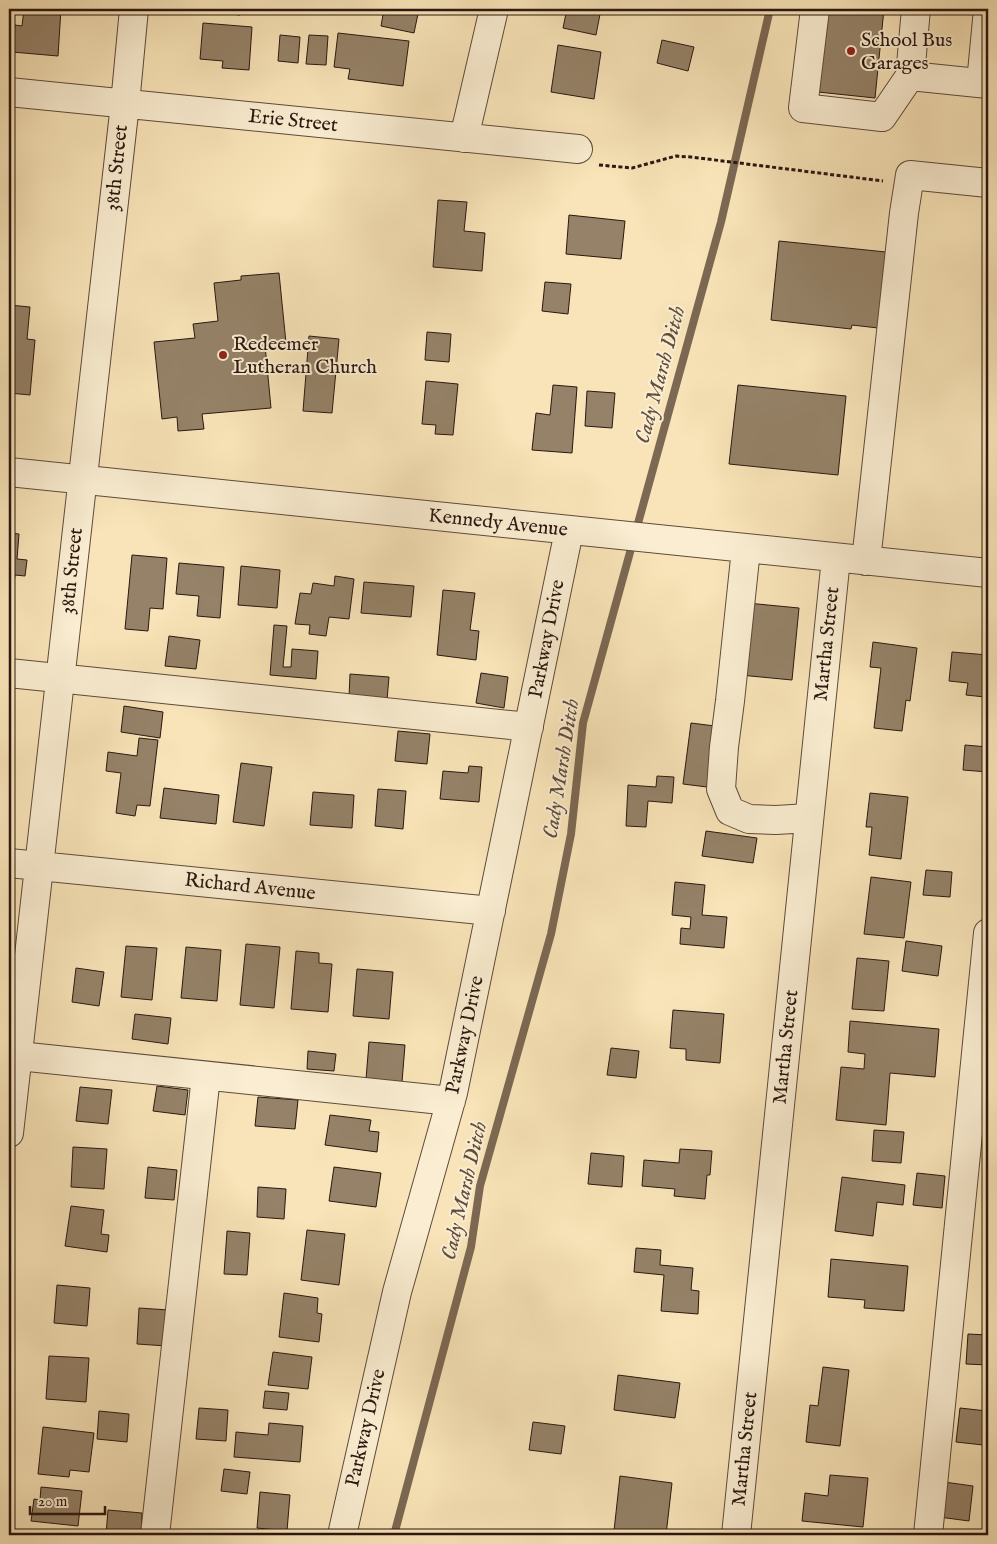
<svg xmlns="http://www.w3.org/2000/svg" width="997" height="1544" font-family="'IM FELL English',serif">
<rect width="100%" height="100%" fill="#f8e4b8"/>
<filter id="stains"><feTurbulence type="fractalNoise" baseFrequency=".004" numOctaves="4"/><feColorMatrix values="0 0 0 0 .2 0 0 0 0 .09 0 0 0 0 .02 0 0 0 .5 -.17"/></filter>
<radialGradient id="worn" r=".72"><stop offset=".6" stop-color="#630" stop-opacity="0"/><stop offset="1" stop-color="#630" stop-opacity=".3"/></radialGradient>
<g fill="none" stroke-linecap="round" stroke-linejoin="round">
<path stroke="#7c6853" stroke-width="8" d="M394,1535L471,1247L480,1186L551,934L571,834L583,723L721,222L770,9"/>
</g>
<path fill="#958268" stroke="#2a1711" d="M24,9H61L58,56L12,52L15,25L22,26Z
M206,9H240V15L206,11Z
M384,9H419L414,33L381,26Z
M567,9H601L596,35L563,28Z
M827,9H884L875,98L818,92Z
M203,23L252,27L249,70L222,68L223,61L200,59Z
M338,33L409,41L403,86L348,79L350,69L334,67Z
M280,35L300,37L298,63L278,61Z
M309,35L328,36L326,65L306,64Z
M662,40L694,47L688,71L657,63Z
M558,45L601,52L594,99L551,92Z
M9,152H12L9,193Z
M438,200L467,202L464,231L485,233L482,271L433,267Z
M569,215L625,221L621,259L566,254Z
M779,241L886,252L878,328L852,325L851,329L771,320Z
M279,273L286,343L265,345L271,408L202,414L204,429L178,431L177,417L162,419L154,342L195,338L193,324L218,321L214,283L241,280V276Z
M545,282L571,284L568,314L542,311Z
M9,305L30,307L27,339L35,340L30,395L9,393Z
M427,332L451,334L449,362L425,360Z
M309,336L339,339L332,413L303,411Z
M426,381L458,384L453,435L435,434L436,425L422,424Z
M553,385L577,387L572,453L532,450L536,413L550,415Z
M738,385L846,396L838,475L729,464Z
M587,391L615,393L612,428L585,426Z
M9,533L19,534L17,559L27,560L25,576L15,575L13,593L9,592Z
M132,555L167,558L163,609L150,608L148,631L125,629Z
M179,563L224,567L220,618L197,616L199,596L176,594Z
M241,566L280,570L277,608L238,605Z
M335,576L354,579L349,619L329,617L326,636L309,634L310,625L295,624L300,593L311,594L313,583L334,586Z
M364,582L414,586L411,617L361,613Z
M443,590L475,593L470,630L479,631L476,660L437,655Z
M747,603L799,608L792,680L740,675Z
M274,625L287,626L283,667H291L292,649L318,651L316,679L270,675Z
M169,636L200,640L196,669L165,666Z
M873,642L917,648L910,701L906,700L902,731L874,728L881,668L870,667Z
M952,652L988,655L985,697L966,695L968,683L949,681Z
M481,673L508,677L504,708L476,703Z
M350,674L389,677L387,700L349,697Z
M124,706L163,712L160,738L121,732Z
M691,723L715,726L707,787L683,784Z
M398,731L430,734L427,764L395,761Z
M139,738L158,740L150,806L137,805L135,816L116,813L121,773L106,771L108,752L137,756Z
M965,745L988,747V772L963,770Z
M241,763L272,767L264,826L233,822Z
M469,766L482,767L479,802L440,799L443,771L468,773Z
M657,776L674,777L672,803L648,801L646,827L626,826L628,785L656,787Z
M164,788L219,795L216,824L160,818Z
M378,789L406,791L403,829L375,826Z
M313,792L354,795L352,828L310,825Z
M870,793L908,797L901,859L869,855L872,827H866Z
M706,831L757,838L753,863L702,856Z
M926,870L952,872L950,897L923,895Z
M871,877L911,882L904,938L864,934Z
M675,882L705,885L702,915L727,917L724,948L680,944L681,928L690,929L691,917L672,915Z
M906,941L942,946L938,976L902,971Z
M246,944L280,947L274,1008L240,1005Z
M126,946L157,948L152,1000L121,997Z
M186,947L221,950L217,1001L181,998Z
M296,951L319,953V963L332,964L328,1012L291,1009Z
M857,958L889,961L884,1011L852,1009Z
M76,968L104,972L99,1006L72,1002Z
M357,969L393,972L389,1019L353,1016Z
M673,1010L724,1014L720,1063L686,1060V1049L670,1048Z
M135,1014L171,1018L168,1044L132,1039Z
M850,1021L939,1029L935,1077L890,1073L886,1125L836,1120L841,1067L864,1069L865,1054L848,1052Z
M369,1042L405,1045L402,1082L366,1079Z
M611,1048L639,1051L636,1078L607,1075Z
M308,1051L336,1054L334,1071L307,1069Z
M157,1086L188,1090L185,1115L153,1111Z
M80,1087L112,1090L108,1124L76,1121Z
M258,1097L298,1100L295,1129L255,1126Z
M330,1115L371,1120L369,1131L379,1132L377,1152L325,1145Z
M874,1130L904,1132L901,1163L872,1161Z
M73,1147L107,1149L104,1189L71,1187Z
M680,1149L712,1151L710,1175H707L705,1199L674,1196L675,1189L642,1186L644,1160L679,1163Z
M591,1153L624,1156L622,1187L588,1184Z
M148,1167L177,1170L174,1200L145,1198Z
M334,1167L381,1173L376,1207L329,1201Z
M917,1173L945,1176L942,1208L913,1205Z
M842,1177L905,1185L903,1205L877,1202L873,1236L835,1231Z
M258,1187L286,1189L284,1219L257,1217Z
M71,1206L104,1210L101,1234L109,1235L107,1252L65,1246Z
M307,1230L345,1234L339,1285L301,1280Z
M227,1231L250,1233L247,1275L224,1274Z
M636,1248L661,1250L660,1265L693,1268L691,1290L699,1291L698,1314L661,1311L664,1275L634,1272Z
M831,1259L908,1266L904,1311L864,1308L865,1300L828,1297Z
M57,1285L90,1288L87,1326L54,1323Z
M284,1293L318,1298L317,1313L322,1314L319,1342L279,1337Z
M139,1308L169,1310L167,1346L137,1344Z
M968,1334L988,1335V1365L966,1364Z
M273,1352L312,1357L308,1389L268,1385Z
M49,1356L89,1358L86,1402L46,1399Z
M823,1367L849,1370L840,1446L806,1442L810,1405L818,1406Z
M618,1375L680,1383L675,1418L614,1410Z
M265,1391L289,1393L287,1410L263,1408Z
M199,1408L228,1410L226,1441L196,1439Z
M960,1408L987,1411L983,1445L956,1442Z
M99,1411L129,1414L127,1442L97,1439Z
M533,1422L565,1426L561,1454L529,1450Z
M269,1423L303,1426L300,1462L234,1457L236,1432L268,1435Z
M43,1427L94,1433L89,1472L70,1470L69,1477L38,1474Z
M224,1469L250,1472L247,1494L221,1491Z
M830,1475L868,1478L863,1527L802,1521L805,1493L828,1496Z
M620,1476L672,1483L666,1535L614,1531Z
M944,1482L973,1486L969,1521L939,1517Z
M41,1487L82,1491L78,1526L31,1521L34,1499L40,1500Z
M260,1492L290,1495L287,1531L257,1528Z
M108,1510L142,1513L141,1535H106Z"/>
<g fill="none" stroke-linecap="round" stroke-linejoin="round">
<g stroke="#5e4a3b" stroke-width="30">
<path id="minor" d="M815,9L803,108L882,117L910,76
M916,9L910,76L988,84
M981,83L988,9
M9,92L578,149
M464,138L494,9
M9,472L988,573
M746,549L730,701L724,747L721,789L730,811L749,819L776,820L809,818
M866,561L904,213L910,175L988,183
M9,673L529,727
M9,863L491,911
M9,1055L451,1101
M9,1133L125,104L134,9
M155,1535L206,1076
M342,1535L397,1292L453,1093L569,531
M736,1535L836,558
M928,1535L988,933"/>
</g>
<path stroke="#2a1711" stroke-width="3" stroke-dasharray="4 2.5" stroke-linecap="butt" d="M599,165L632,168L676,156L691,157L883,181"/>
<use href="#minor" stroke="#faedd1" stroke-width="28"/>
</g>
<g fill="#8f2418" stroke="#faedd1" stroke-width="2">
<circle cx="851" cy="51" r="5"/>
<circle cx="223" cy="355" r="5"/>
</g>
<g text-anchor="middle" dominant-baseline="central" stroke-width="4" stroke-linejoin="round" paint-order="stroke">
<g font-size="20" fill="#2a1711" stroke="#faedd1" text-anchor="start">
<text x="861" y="40">School Bus<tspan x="861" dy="23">Garages</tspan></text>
<text x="233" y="344">Redeemer<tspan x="233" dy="23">Lutheran Church</tspan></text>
</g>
<g font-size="20" fill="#2a1711" stroke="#faedd1">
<text transform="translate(293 121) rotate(6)">Erie Street</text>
<text transform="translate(117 168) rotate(-84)">38th Street</text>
<text transform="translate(498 523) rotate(6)">Kennedy Avenue</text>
<text transform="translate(72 571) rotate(-84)">38th Street</text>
<text transform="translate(547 639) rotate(-79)">Parkway Drive</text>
<text transform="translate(827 644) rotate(-84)">Martha Street</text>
<text transform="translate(250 887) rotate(6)">Richard Avenue</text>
<text transform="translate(465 1035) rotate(-78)">Parkway Drive</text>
<text transform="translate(786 1047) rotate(-84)">Martha Street</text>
<text transform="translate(366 1428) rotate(-77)">Parkway Drive</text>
<text transform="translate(745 1449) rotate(-84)">Martha Street</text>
</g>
<g font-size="21" font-style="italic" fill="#604d3d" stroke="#faedd1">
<text transform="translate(661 375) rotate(-75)">Cady Marsh Ditch</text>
<text transform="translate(562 769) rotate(-81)">Cady Marsh Ditch</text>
<text transform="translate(465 1191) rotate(-77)">Cady Marsh Ditch</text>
</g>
</g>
<rect width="997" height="1544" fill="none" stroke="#f8e4b8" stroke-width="30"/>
<rect x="10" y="10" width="977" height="1524" fill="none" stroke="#2a1711" stroke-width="2.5"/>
<rect x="15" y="15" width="967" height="1514" fill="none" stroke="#2a1711"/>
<path d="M30 1506v8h75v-8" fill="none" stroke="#2a1711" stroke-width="2.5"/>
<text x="38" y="1506" font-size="15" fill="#2a1711" stroke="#faedd1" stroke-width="4" paint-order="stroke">20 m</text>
<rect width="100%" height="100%" filter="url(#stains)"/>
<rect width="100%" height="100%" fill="url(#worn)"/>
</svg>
